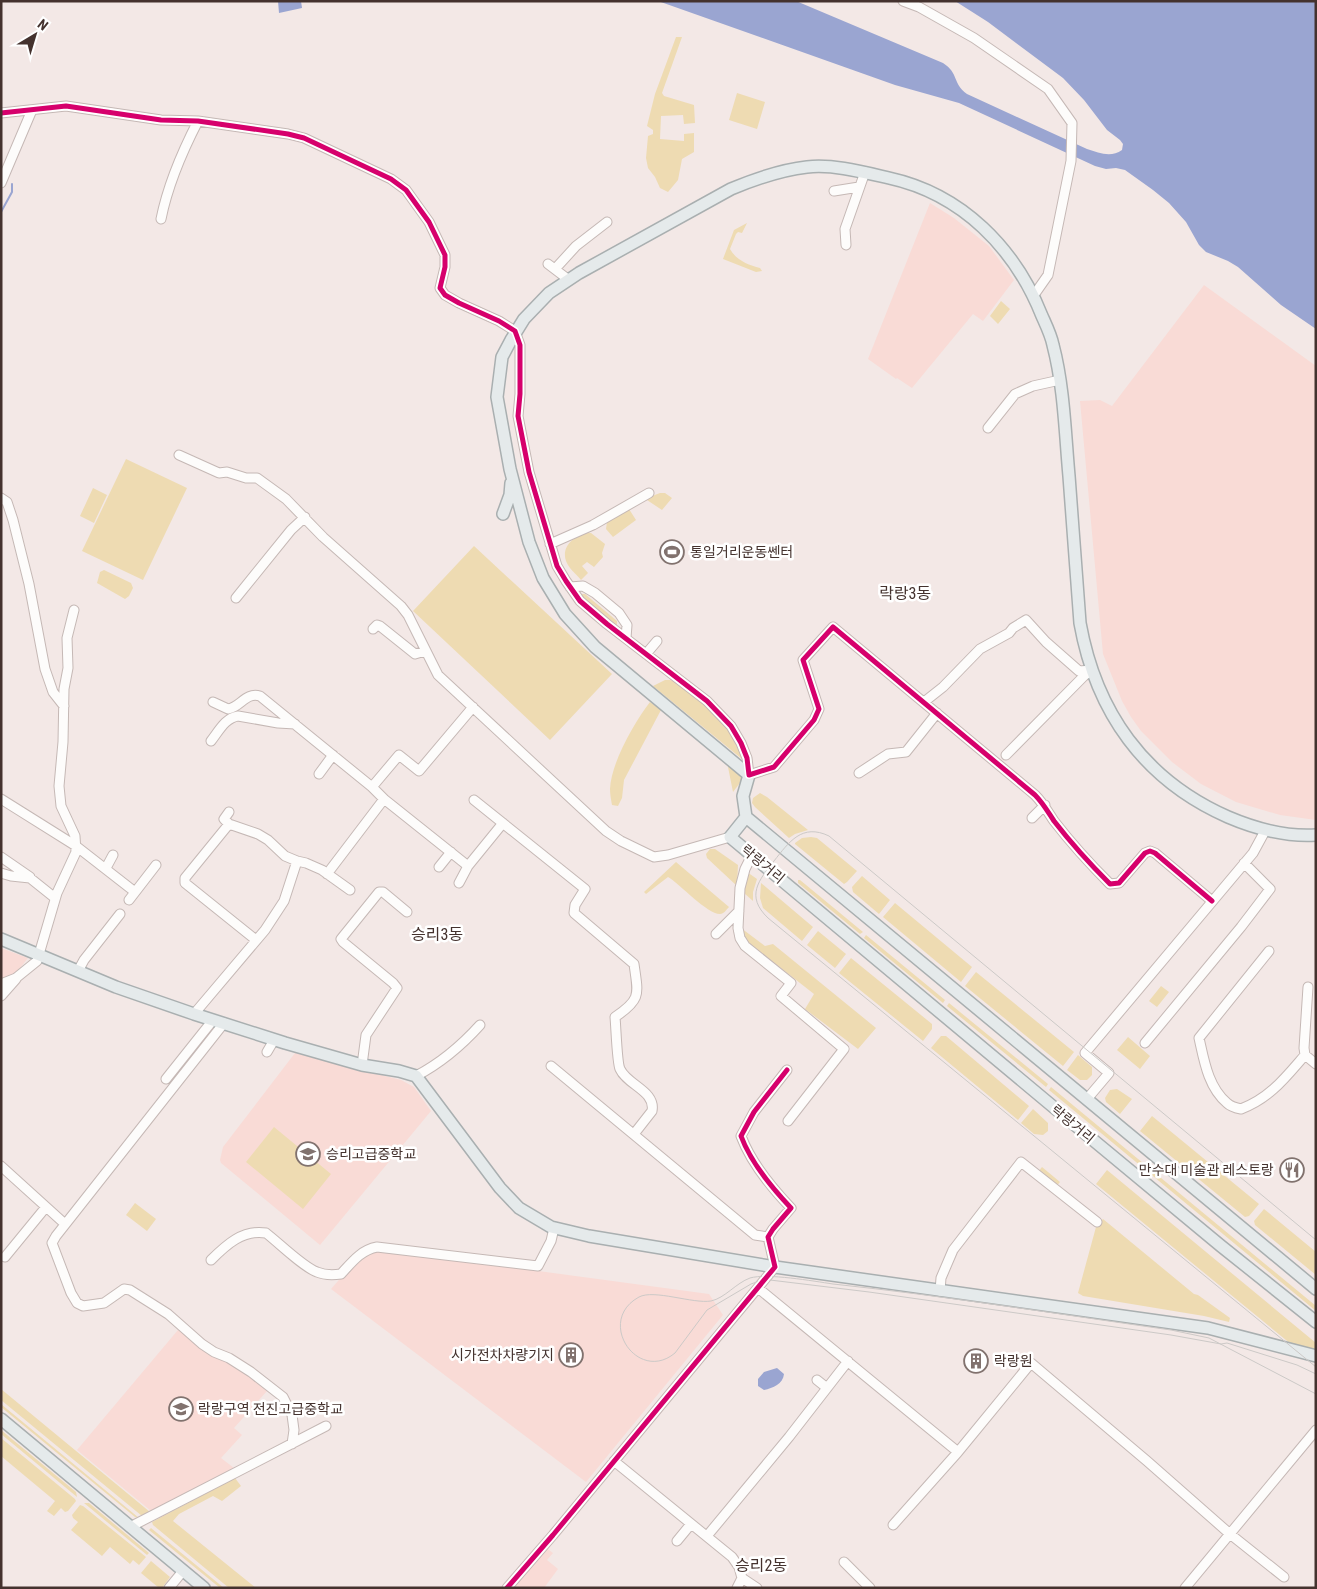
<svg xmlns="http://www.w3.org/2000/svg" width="1317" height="1589" font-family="'Roboto Condensed','Noto Sans KR',sans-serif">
<rect width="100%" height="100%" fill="#f3e8e6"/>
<path fill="#f9dbd6" d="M930,203L954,218L989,246L1014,280L983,321L973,314L912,388L897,378L896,379L868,359Z
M1204,285L1316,366V820L1280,815L1236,802L1201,784L1172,762L1141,731L1131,717L1122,701L1103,654L1080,401L1100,400L1112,406Z
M1,948L28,958L1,992Z
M295,1053L401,1080L414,1087L431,1111L320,1245L221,1163L220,1160L223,1147Z
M370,1251H390L709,1294L723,1315L586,1482L331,1289L358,1258Z
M183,1324L267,1391L234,1428L242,1435L221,1458L234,1468L183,1494L162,1520L77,1450Z
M541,1544L553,1553L547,1560L558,1569L544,1588H502Z"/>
<path fill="#eedbb2" d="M676,37H682L662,93L664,96L694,105L695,123L684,124L683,115L661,116L660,139L684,141V134L694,133V152L682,159L678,180L668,192L660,188L655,177L648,168L646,158L648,136L653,134V130L647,126L655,94Z
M737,93L765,102L757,129L729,120Z
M747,223L742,233L738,232L736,234L730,249C736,260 748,265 760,268L762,271L756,272L723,259L734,230Z
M1001,301L1010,309L998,324L990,316Z
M126,459L187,488L143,580L82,551Z
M93,488L107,495L94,523L80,516Z
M660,493H665L672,498L662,510L647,500V498Z
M629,509L636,520L613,537L606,529L607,522Z
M588,533H591L605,544L602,553L603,557L594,567L587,562L582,566L588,573L581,580C578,576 573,572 570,568C557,551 571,536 588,533Z
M474,546L612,674L550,740L413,611Z
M104,570L131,583L133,588L129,596L125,599L97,583L100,572Z
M582,594H585L617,621V625L614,624L582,597Z
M665,680C671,680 675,680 680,683C692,690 716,712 724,723C732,735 737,746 742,759L653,686Z
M650,702L661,710L624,780L622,798L618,806L612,805C611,800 610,794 610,789C611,763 634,723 650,702Z
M727,762L740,774L743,779L733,792Z
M760,793L767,797L808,830L795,834L789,838L755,807L752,803L753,798Z
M811,837L817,838L857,871L847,882L844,884L795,844V843L802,838Z
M710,849H715L738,865L737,886L707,858L706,854Z
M676,862L729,907C726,910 724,914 720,914C707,914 680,884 668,877L646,894L644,892Z
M747,872L757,879L753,892V901L744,893L745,876Z
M862,876L890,900L879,914L853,892L852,887Z
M798,880H800L863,932L860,934L798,883Z
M761,883L813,927L802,941L763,908L760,898Z
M895,903L972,967L961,982L883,917Z
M741,928L765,946L773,944L876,1028L858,1049L805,1009L814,994L745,940Z
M818,931L846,954L835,968L807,945Z
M866,935L945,1000L943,1003L864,938Z
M851,958L932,1024V1029L923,1041L839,973Z
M976,972L1074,1052L1063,1066L965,986Z
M1161,986L1169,992L1157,1007L1149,1001Z
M949,1003L1048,1084L1046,1087L947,1006Z
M941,1036H946L1029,1106L1018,1120L931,1048Z
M1128,1037L1150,1056L1140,1069L1117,1050Z
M1078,1055L1092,1067V1075L1087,1080H1080L1067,1070Z
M1051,1087L1316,1306V1311L1049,1090Z
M1117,1089L1132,1099L1120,1114L1106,1102L1105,1098L1110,1090Z
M1033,1109L1048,1123V1131L1043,1135L1034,1134L1021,1123Z
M1152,1116L1259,1204L1249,1216L1245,1217L1140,1131Z
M274,1127L331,1174L303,1209L246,1162Z
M1042,1167L1060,1182L1056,1187L1038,1172Z
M1107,1170L1316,1343V1350L1292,1345L1096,1184Z
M135,1203L156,1219L147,1231L126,1215Z
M1264,1209L1316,1252V1275L1255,1225L1254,1221Z
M1103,1219L1194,1294L1198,1295L1230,1318L1229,1322L1204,1316L1083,1296L1078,1293L1096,1227Z
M1,1389L150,1512L142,1516L1,1400Z
M1,1404L139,1518L135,1517L1,1407Z
M1,1430L76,1492L77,1497L1,1434Z
M1,1438L75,1499L76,1501L68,1511L65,1512L61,1508L54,1516L47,1511L55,1501L1,1456Z
M235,1478L241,1486L222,1501L213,1496L179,1514L173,1521L256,1588H229L153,1525L152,1522Z
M84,1503H89L149,1553L147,1555Z
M80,1505L83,1506L146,1557L139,1565L133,1560L130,1564L110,1547L102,1556L71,1530L78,1522L73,1518L72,1515Z
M151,1528L224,1588H220L149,1530Z
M151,1561L170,1577L162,1588H159L141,1573Z"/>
<path fill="#9aa5d1" d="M278,1H301L302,8L279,13Z
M658,1H796L943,63C959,73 952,83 967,94L1087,149C1099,153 1111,158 1122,150L1123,144L1120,140L1107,130L1084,100L1063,78L988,22L955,1H1316V329L1281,305L1238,267L1228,261L1206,252L1199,245L1186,222L1169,203L1153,190L1125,170L1116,168L1106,169L1095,166L959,103L895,85Z
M777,1368L784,1374C783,1384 773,1388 764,1390L758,1386V1379L764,1372Z"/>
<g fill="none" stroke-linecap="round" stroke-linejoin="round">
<path stroke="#9aa5d1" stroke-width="2" d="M1,212L12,192V184"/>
<g stroke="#c5b8b5" stroke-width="11">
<path id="minor" d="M903,1L919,7L974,38L1048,89L1072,123L1071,161L1048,275L1034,295
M1,113L66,106L161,120L198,121L288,134L304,138L391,179L406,190L429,222L445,255V267L440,288L445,295L459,303L499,321L515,331L520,345V394L518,416L529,472L557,566L566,581L580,601L607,624L707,701L731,726L741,743L747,758L749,775L774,767L814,720L819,709L803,660L833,627L1035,795C1043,803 1048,812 1054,821C1071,843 1090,864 1110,884L1119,883L1145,853L1150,851L1155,853L1212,901
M1,183L32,110
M834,191L859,187
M161,219C168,184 182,152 198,121
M846,245L845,229L865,172
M548,264L569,280
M555,269L576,246L607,222
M988,428L1015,394L1033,386L1060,380
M179,455L219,473L227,472L246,478H257L286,499L323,537L401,606L408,615L438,675L606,831L621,841L654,857L668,855L730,837
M1,498L7,502L13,520L29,584L45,669L53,692L64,706
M550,544L593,525L649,493
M570,587L583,586L595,593L619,613L627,625L626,638
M236,598L291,530L305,517
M373,629L377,625L380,626L415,654L425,651
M646,654L657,641
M213,702L228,709C241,707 245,692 260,696L372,787L399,755L419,771L473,707
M924,702L943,687L980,649L1009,633L1013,628L1026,620L1046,642L1079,671L1092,670
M211,741C219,731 225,718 238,716L278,723L295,724
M1006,755L1084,676L1092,670
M859,773L888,754L906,752L937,713
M319,774L333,755
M372,787L384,799L468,866
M1,799L76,846L135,892
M474,800L585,889L575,905L574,913L634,964C638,994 642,999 615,1017C616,1027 617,1063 620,1069C627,1085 656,1091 652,1111L634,1134
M1032,818L1045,805
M229,824L224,819L229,812
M752,855L745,869L740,888L738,928L740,938L745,946L791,983L781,996L844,1049L788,1121
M1,857L30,877
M439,867L451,852
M106,868L113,855
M1,873L11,876L30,878L55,898
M327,874L384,799
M459,883L468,866L503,823
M129,900L156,865
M716,934L739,911
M256,940L185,883V878L229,824L258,834L268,840L285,856L297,861L306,863L322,870L350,890
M1269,951L1199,1038C1204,1060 1208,1087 1227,1103C1230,1106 1236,1108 1241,1109C1270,1098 1285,1078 1305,1055L1316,1064
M78,971L84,960L120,914
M1,984L16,978L37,961L57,893L76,852L75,836L61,806L59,786L63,742L64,689L68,668L67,638L74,610
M1,996L16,979
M194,1014L265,930L284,901L297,861
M224,1023L56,1236L52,1243L71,1293L77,1303L83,1306L104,1303L124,1289L130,1290L168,1314L202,1344L214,1352L229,1358L251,1372L283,1397L292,1415L294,1430L292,1444
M1145,1043L1241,927L1270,889L1244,863
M267,1052L274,1040
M1305,1055L1304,1048L1308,987
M362,1065L366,1035L397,988L393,983L343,942L341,939L379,892H383L407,912
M551,1066L755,1235L768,1237
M416,1076C441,1063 461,1046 480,1025
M166,1079L213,1020
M1087,1099L1109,1073L1085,1053L1253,853L1265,831
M1,1166L65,1224
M5,1257L46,1207
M211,1260C226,1245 243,1229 266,1233C279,1243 303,1267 317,1272C324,1275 334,1275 341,1274C352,1262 361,1250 377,1247L538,1266L551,1241L554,1228
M758,1288L958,1452
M940,1291L941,1278L953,1250L1021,1162L1097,1222
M817,1380L827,1388
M614,1461L732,1557L739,1567L742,1578L737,1588
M893,1525L958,1452L1031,1363L1147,1461L1230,1534L1284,1577
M130,1527L326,1426
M707,1536L789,1437L848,1361
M677,1541L691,1524
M844,1562L870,1588
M742,1578L757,1588
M169,1588L183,1571
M507,1588L553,1535L775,1267L768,1237L773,1229L791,1208C771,1187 751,1163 741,1136L754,1112L787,1070
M1185,1588L1316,1430"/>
</g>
<g stroke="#a9afb0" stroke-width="14">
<path id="major" d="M503,514L510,495L511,483
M746,817L743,796L749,775L595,647L565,614L543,578L529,542L510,469L497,397L502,357L511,340L524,319L549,293L579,273L731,189C755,179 780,170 807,167C833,164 863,172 889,178C962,194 1015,248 1042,316C1046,325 1051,335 1053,345C1064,387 1065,432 1069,476C1073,525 1076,574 1080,623C1096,712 1144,780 1228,817C1256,829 1284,837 1316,835
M1,939L116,987L194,1014L285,1043L362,1065L399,1071L416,1076L500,1188L519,1208L551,1227L589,1236L775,1267L1208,1328L1316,1356
M1316,1289L746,817L730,837L1069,1120L1221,1246L1316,1322
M1,1419L204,1588"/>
</g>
<use href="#minor" stroke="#fdfcfb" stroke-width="9"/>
<use href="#major" stroke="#e5eaeb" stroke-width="11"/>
<path stroke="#ccc9c7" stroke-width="1" d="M1316,1240L829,836C802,823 789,842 774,861C759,880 745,896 768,918L1316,1367
M1316,1374L1297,1365L1227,1343L1221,1344L1171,1335L869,1292L770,1280H762L751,1284L707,1310L675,1353C638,1384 595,1321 639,1297C654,1289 693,1304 711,1301C725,1298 736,1283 750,1278C767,1273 813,1281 833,1284C946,1296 1058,1314 1171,1330L1209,1338L1316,1394"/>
<g stroke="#fff" stroke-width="8">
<path id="cycleway" d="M1,113L66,106L161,120L198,121L288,134L304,138L391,179L406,190L429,222L445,255V267L440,288L445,295L459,303L499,321L515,331L520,345V394L518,416L529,472L557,566L566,581L580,601L607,624L707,701L731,726L741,743L747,758L749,775L774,767L814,720L819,709L803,660L833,627L1035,795C1043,803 1048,812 1054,821C1071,843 1090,864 1110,884L1119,883L1145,853L1150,851L1155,853L1212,901
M507,1588L553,1535L775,1267L768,1237L773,1229L791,1208C771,1187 751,1163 741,1136L754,1112L787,1070"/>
</g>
<use href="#cycleway" stroke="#d6006c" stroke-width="5"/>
</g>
<defs>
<g id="stadium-ring" transform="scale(1.25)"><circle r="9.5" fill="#fff" stroke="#81726e" stroke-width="1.5"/><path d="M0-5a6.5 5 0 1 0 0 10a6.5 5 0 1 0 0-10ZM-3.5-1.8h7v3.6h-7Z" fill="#81726e"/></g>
<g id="school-ring" transform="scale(1.25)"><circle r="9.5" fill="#fff" stroke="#81726e" stroke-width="1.5"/><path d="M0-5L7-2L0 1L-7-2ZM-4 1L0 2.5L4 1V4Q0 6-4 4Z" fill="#81726e"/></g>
<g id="restaurant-ring" transform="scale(1.25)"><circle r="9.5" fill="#fff" stroke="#81726e" stroke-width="1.5"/><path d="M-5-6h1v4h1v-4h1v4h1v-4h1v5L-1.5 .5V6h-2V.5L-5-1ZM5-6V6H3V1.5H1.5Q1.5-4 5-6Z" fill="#81726e"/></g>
<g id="building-ring" transform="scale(1.25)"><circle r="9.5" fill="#fff" stroke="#81726e" stroke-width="1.5"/><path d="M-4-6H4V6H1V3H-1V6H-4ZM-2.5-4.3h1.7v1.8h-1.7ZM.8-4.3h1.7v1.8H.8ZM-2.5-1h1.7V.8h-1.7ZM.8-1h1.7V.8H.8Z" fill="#81726e"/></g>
</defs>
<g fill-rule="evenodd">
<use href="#stadium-ring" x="672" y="552"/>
<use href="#school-ring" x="308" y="1154"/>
<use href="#restaurant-ring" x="1292" y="1170"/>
<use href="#building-ring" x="571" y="1355"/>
<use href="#building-ring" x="976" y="1361"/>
<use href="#school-ring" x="181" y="1409"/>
</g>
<g text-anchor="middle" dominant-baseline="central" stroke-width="5" stroke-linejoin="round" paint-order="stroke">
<g font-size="14" fill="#44322e" stroke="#fff" text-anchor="start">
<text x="690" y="552">통일거리운동쎈터</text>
<text x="326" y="1154">승리고급중학교</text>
<text x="1274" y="1170" text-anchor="end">만수대 미술관 레스토랑</text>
<text x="554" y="1355" text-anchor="end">시가전차차량기지</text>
<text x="994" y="1361">락랑원</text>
<text x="198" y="1409">락랑구역 전진고급중학교</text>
</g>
<g font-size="14" fill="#44322e" stroke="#fff">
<text transform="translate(763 864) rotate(40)">락랑거리</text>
<text transform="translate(1073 1124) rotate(40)">락랑거리</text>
</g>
<g font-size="16" fill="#44322e" stroke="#fff">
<text x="905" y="593">락랑3동</text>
<text x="437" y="934">승리3동</text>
<text x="761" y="1565">승리2동</text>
</g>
</g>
<rect width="1317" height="1589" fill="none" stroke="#44322e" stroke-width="5"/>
<g transform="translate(35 35) rotate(38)" stroke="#ffffff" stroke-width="4" paint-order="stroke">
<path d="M0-4L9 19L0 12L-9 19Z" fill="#44322e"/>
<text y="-8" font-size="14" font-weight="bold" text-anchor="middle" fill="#44322e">N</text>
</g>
</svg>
